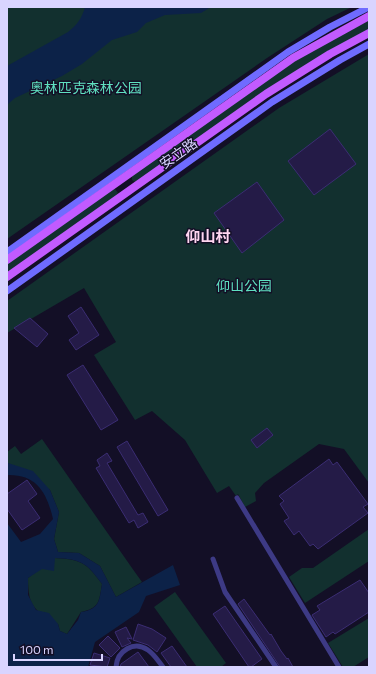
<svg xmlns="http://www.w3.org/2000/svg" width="376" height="674" font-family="Commissioner,'Noto Sans SC',sans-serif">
<rect width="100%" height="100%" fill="#130f26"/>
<path fill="#12302f" d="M7,7H352L327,19L267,58L7,239Z
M369,21V30L135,182L132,180V175C208,121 284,60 369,21Z
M369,54V483L344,449L319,444L264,483L255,493L256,501L245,507L238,494L236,496L229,486L217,493L185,440L152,411L135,420L94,355L116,342L84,288L7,333V301L279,108Z
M115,189L118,193L116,196L7,273V263L110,190Z
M42,439L132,568L142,582L116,597L100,566L79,553L58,552L54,539L59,512L50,490L8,463L7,464V452L15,446L21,454Z
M369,529V561L305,603L289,577L302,568H313Z
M54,558C81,559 87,563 102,584C99,601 100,608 81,612L67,634L60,631L58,624C35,610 28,608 28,578Z
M175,592L226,663L221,667H197L154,607Z
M369,618V657L353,667H343L328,643Z"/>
<path fill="#0c2248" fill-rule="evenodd" d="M85,7H211L201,13L165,15L146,23L137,32L112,40L82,64L62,76L15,98L7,105V66L68,32C77,25 82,18 85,7Z
M8,463L33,471L50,490L59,512L54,539L58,552L79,553L100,566L116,597L173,565L180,585L146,596L139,612L95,642L88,667H7V523L21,542L40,534L53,519C47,493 37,474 7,475ZM55,558C81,559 87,563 102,584C99,601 100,609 81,612L78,620L67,634L60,631L58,624L49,613L36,610L28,595V578L42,569L54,571Z"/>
<path fill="#241b47" stroke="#3b2d73" d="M330,129L356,164L314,195L288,161Z
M257,182L284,220L242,253L214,213Z
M81,307L99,335L76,350L69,340L79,333L68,316Z
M30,318L48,334L37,347L14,328Z
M83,365L118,420L101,430L67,375Z
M267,428L273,435L257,448L251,440Z
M127,441L168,510L158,516L117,447Z
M107,453L112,461L107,463L138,515L143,513L148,522L138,528L134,520L129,523L96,468L100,466L97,460Z
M329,459L333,465L337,462L368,504L363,507L368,513L318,549L313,544L310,546L299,531L294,535L284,521L289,518L280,504L284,501L279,496Z
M27,480L37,494L28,501L40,518L22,530L7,509V494Z
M360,580L369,593V612L335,634L333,632L326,637L312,615L320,610L317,606Z
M244,599L270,635L271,634L281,651L287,659L288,658L293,667H280L238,604Z
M225,606L262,659L251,667H249L213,614Z
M138,624L152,629L166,638L157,652L148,645L133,640Z
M126,627L132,639L127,638L131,643L122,647L115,632Z
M108,636L120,648L111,657L99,645Z
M172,646L187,667H171L161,653Z
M138,652L149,667H120L121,664Z
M94,653L110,658L107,667L90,665Z"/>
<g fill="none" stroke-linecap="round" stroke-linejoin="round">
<path stroke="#3d3a85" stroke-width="5" d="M237,498L339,667
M213,559L225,592L276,667
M116,667C117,651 134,640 148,650C154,654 158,661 163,667"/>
<path stroke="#6f6bff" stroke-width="7" d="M7,252L288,52L330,27L369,7
M7,291L272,102L340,60L369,44"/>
<path stroke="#c25bff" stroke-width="8" d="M7,260L293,58L369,16
M7,277L266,94L330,54L369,33"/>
</g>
<g text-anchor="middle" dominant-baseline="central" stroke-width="3" stroke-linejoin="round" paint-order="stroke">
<g font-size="14" fill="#5fe0c0" stroke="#130f26">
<text x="86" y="87">奥林匹克森林公园</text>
<text x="244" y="285">仰山公园</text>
</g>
<g font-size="14" fill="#d9d4ff" stroke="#130f26">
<text transform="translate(178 153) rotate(-35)">安立路</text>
</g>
<g font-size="15" font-weight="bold" fill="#ffd6f0" stroke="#130f26">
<text x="208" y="236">仰山村</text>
</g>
</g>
<rect width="376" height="674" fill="none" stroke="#d9d4ff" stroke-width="16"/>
<path d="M14 654v6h88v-6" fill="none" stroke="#d9d4ff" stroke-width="2"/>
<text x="20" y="654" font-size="12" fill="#d9d4ff" stroke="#130f26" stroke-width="3" paint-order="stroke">100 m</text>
</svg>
